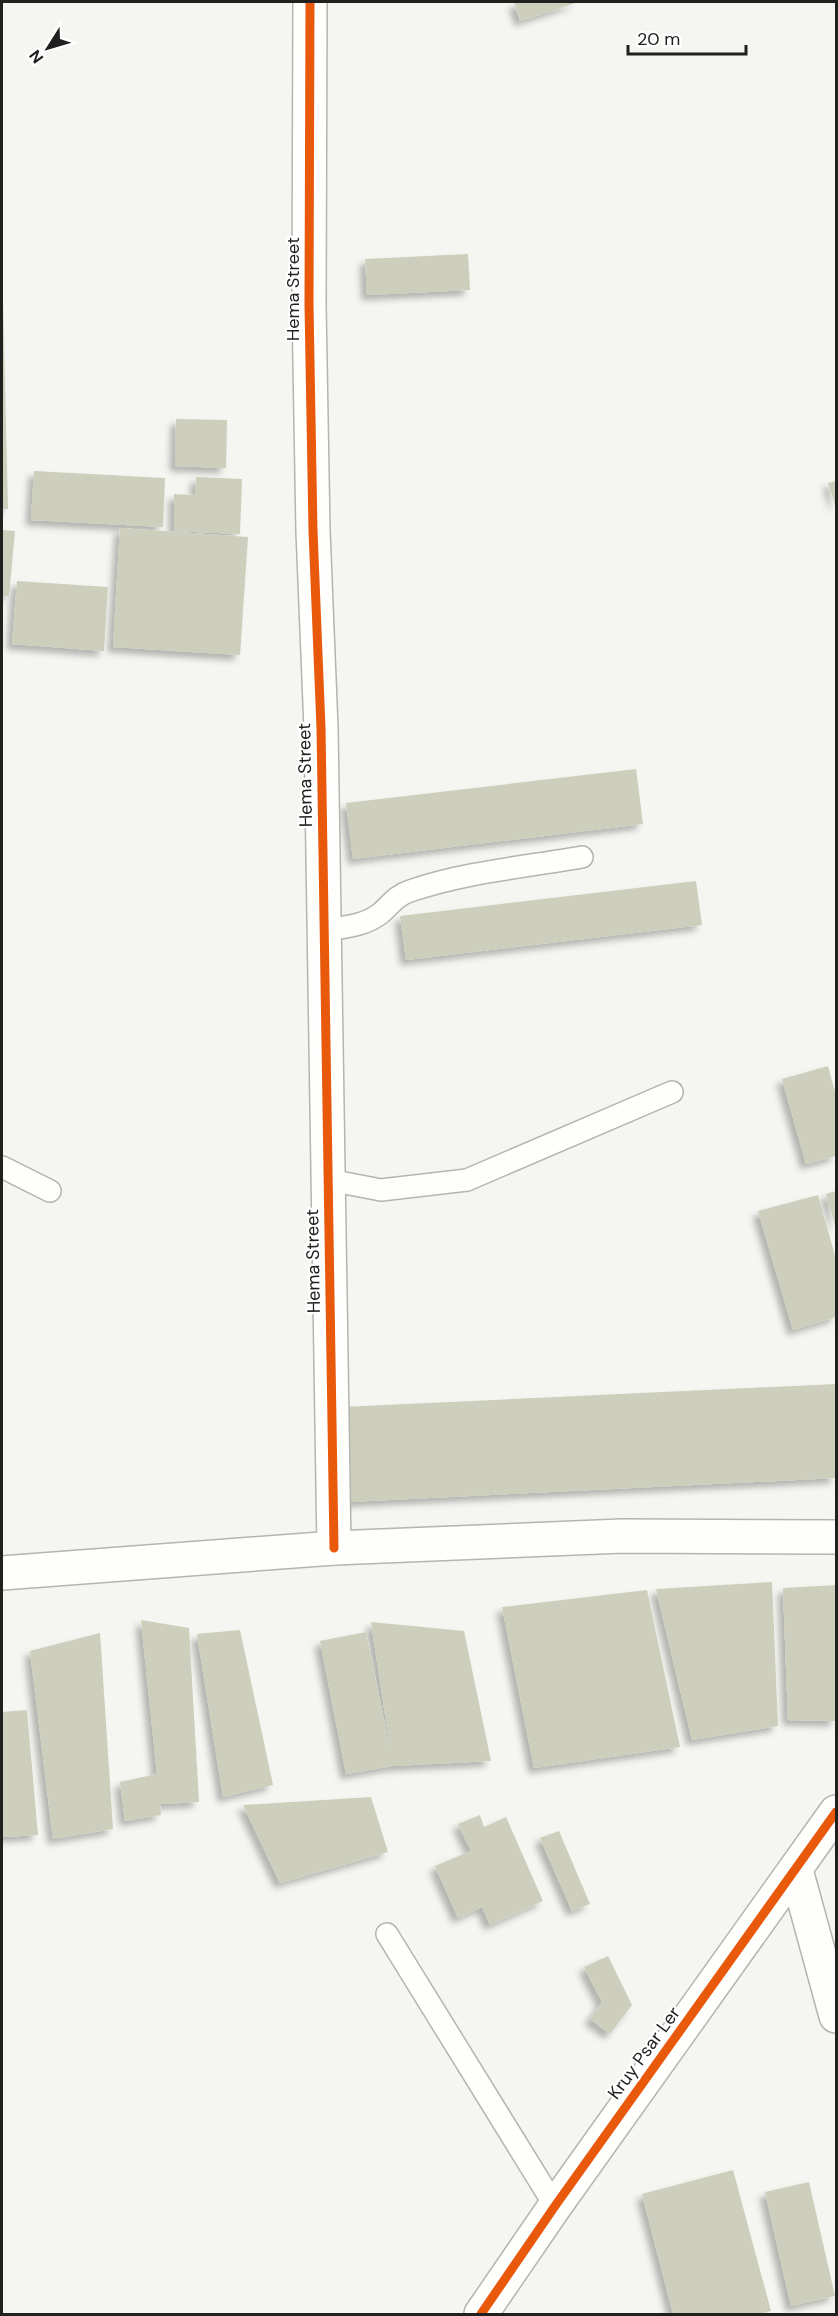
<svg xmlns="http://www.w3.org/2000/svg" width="838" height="2316" font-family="'DM Sans',sans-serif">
<defs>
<filter id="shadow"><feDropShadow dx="-5.5" dy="5.5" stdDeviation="3" flood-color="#0004"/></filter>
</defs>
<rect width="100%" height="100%" fill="#f5f5f1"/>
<path fill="#cdcfbc" filter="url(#shadow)" d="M514,2H579L520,21Z
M468,254L470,290L367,295L365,259Z
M2,302H3L8,509H2Z
M176,419L227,420L226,468L175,466Z
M34,471L165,478L163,527L31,520Z
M196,477L242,479L240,534L174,531V494L195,495Z
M836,481V508L828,483Z
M120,528L248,537L240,655L113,647Z
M2,530L15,531L9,596H2Z
M17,581L108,587L104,651L12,644Z
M636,769L643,824L353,859L346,803Z
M696,881L702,925L406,960L400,916Z
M828,1066L836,1095V1156L806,1164L782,1079Z
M836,1191V1229L826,1194Z
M818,1195L836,1259V1317L793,1330L758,1211Z
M836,1384V1478L347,1502L342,1407Z
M772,1582L778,1726L692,1740L656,1589Z
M836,1585V1721L788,1720L783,1588Z
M647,1590L680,1747L534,1768L502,1607Z
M141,1620L189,1628L199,1802L160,1804L161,1815L125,1821L120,1782L157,1774Z
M371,1622L464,1631L491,1761L392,1766L346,1774L320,1641L366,1632L391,1754Z
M240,1630L273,1785L223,1797L197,1634Z
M100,1633L113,1829L53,1839L30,1651Z
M27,1710L38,1835L2,1837V1712Z
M371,1797L388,1852L280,1883L243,1805Z
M480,1815L484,1827L506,1817L543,1901L490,1925L482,1907L458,1918L435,1866L471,1851L458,1824Z
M559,1831L590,1904L572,1911L540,1838Z
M608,1956L632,2005L610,2034L590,2019L602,2002L584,1967Z
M733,2170L771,2311L759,2314H673L642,2194Z
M809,2182L835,2296L791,2306L765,2192Z"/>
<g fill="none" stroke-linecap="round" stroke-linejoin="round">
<g stroke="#b4b4b1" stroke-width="24">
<path id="lane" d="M325,930C344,927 365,926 381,913C391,904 397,895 410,891C465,872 525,867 582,857
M2,1167L50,1191
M329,1180L381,1190L467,1180L672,1092
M387,1934L555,2206"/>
</g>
<g stroke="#b4b4b1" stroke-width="36">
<path id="street" d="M310,2L309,305L313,531L321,728L334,1548
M796,1870L836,2016"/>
</g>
<g stroke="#b4b4b1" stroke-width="36">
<path id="secondary" d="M481,2314L555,2206L836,1812"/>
</g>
<g stroke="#b4b4b1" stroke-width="36">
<path id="highway" d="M2,1573L334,1548L622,1536L836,1537"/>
</g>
<use href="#lane" stroke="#fefefd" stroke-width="21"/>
<use href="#street" stroke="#fefefd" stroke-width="33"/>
<use href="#secondary" stroke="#fefefd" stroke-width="33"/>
<use href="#highway" stroke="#fefefd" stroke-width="33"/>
<g stroke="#fff" stroke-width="13">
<path id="cycleway" d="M310,2L309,305L313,531L321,728L334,1548
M481,2314L555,2206L836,1812"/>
</g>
<use href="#cycleway" stroke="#e8590c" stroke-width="9"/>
</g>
<g text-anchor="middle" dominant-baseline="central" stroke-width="4.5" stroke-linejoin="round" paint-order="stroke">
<g font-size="18" fill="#20211e" stroke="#fff">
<text transform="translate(293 289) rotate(-90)">Hema Street</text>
<text transform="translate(305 775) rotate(-91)">Hema Street</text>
<text transform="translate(313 1261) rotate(-91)">Hema Street</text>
<text transform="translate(644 2053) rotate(-54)">Kruy Psar Ler</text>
</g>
</g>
<rect width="838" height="2316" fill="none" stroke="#20211e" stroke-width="6"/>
<g transform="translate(48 48) rotate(233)" stroke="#ffffff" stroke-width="4.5" paint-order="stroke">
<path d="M0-4.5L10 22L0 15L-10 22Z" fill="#20211e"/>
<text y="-9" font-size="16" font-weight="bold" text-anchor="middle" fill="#20211e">N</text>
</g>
<path d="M628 45v9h118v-9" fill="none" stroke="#20211e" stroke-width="3"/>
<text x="637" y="45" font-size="18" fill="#20211e" stroke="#ffffff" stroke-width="4.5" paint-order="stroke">20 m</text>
</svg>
